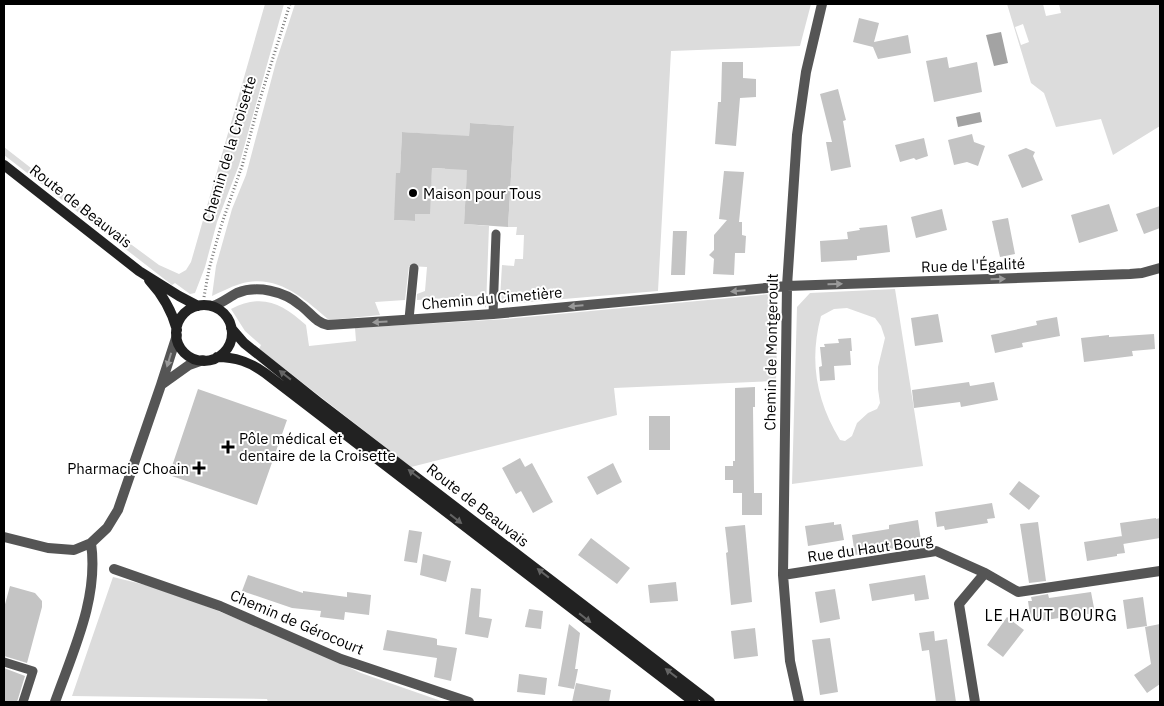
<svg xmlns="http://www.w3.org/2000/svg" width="1164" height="706" font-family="'IBM Plex Sans',sans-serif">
<rect width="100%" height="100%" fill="#fff"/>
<path fill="#dcdcdc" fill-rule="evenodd" d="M265,4H284L239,165L217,222L205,267L195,293L190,294L175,283L172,285L4,155V147L94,217L159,265L179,274L186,270L191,262Z
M295,4H811L800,46L671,51L658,291L505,304L500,299L502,265L514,266L515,259H523L524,235H516L517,227H508L514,126L470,123L464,224L489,226L486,308L479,296L417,300V294L425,291L427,267L409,266L405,300L375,302L380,315L329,320C303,298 277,273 240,284C230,287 221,292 212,296L216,266L232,209L246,175L276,62ZM402,132L447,135L445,169L432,168L429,214H415L414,221L394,220L400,173Z
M1007,4H1043L1046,16L1061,13L1059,4H1160V126L1113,155L1101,119L1056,127L1044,93L1031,83ZM1023,24L1029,42L1021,45L1015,27Z
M895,289L923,466L792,484L797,307L810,293ZM847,308L875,318L881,326L885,338L878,367V389L880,403L877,409L868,413L857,423L852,436L845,441L840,440C816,400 809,361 821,316L834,309Z
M771,294L778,303L776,381L614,388L617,415L411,467L259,349L261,345L245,331L231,309C262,293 282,303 306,325L309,346L356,341L355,328L506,319Z
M113,577L166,590L298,643L361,673L444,702H268L267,699L72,696Z"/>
<path fill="#a3a3a3" d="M1001,32L1008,63L994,66L986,35Z
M980,112L982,122L958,127L956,117Z"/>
<path fill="#c4c4c4" d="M859,18L879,23L874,42L908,35L911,53L878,59L873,47L853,42Z
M947,57L949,68L977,62L982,92L934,102L926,61Z
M722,62H743V78L756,79V97L740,98L736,146L715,144L718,102H721Z
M838,89L846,120L843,121L851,167L831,171L826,142H832L820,94Z
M470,123L514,126L508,227L464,224L467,170L432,168L430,214H415V221L394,220L396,173H400L402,132L469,136Z
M972,134L974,142L985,146L978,166L967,162L954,165L948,140Z
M924,138L928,156L916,160L914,158L900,162L895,145Z
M1026,148L1035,152L1033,156L1043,180L1022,188L1008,155Z
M724,171L744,172L739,222H742V235L746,236L745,253H735L734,275L713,274L714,259L709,255L714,250V235L727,220L719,219Z
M1109,204L1118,231L1079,243L1071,215Z
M1160,206V228L1144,234L1136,214Z
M942,209L947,230L916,238L911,217Z
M1008,218L1015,254L1000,257L992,221Z
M887,225L890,252L857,256V260L821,262L820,241L848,239L847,232L860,230L859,228Z
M673,231H687L685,275H671Z
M938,314L943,342L915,346L911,318Z
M1057,317L1060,336L1022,343L1023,347L995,353L991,335L1037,325L1036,321Z
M1154,334L1155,349L1132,351L1133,356L1084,362L1081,338L1109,335V337Z
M851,338L852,351H850L851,365L834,366L835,380L820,381L819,367L822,366L820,347H825L824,344L839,343L838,339Z
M969,382L970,386L994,382L998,400L961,407L960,402L914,408L912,390Z
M755,387V407H753L754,493H762V515H742V493H733V480H725V466H733V461H735V388Z
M198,389L287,420L257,505L169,475Z
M649,416H670V450H649Z
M520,458L525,467L532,463L553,502L533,513L521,491L516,494L502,468Z
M613,463L622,482L597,495L587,477Z
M1019,481L1040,496L1029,510L1009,494Z
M992,503L995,518L987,519L988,523L945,530L944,526L937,527L935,512Z
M1156,518V519L1160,518V538L1123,544L1120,523Z
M918,520L921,541L901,544V547L855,555L852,535L889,529V525Z
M834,522V525L841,524L844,540L808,546L805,526Z
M1038,522L1046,581L1029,583L1020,524Z
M745,525L752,602L731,605L726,553L728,552L725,527Z
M409,530L422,532L417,563L404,561Z
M1122,536L1125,553L1117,554V556L1087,561L1084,542Z
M591,538L630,568L617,584L578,555Z
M423,554L451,561L446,582L420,575Z
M248,575L303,593V591L347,597V592L371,595L369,615L345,612L344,620L320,617L321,611L292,608L242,591Z
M925,575L929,599L915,601L914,594L872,601L869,584Z
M676,582L678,601L650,603L648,585Z
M10,586L35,593L42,601V607L27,663L4,656V608Z
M471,588L481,589L479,617L492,619L488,638L465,634Z
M835,589L840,619L820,623L815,592Z
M1091,592L1095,613L1031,622L1028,601H1032L1031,597L1048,594L1049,598Z
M1143,597L1147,626L1127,629L1123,600Z
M529,609L543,611L541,629L525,627Z
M1007,617L1024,630L1003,657L987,645Z
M569,624L580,633L575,669H578L574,689L558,686Z
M1160,624V684L1147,693L1134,675L1151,664L1145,627Z
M755,628L758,656L734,659L731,631Z
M387,630L434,638L437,639V645L457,648L451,681L434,677L437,658L383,650Z
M934,631L935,641L947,639L956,702H936L929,650L922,651L919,633Z
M830,638L838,692L820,695L812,640Z
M4,668L25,676L17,702H4Z
M519,674L547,678L545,695L517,692Z
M576,683L611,690L609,702H572Z"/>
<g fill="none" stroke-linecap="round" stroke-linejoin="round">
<path stroke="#777" stroke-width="3" stroke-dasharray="1 2.5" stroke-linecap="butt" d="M204,297L209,269L221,226L242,166L260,99L290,4"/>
<path stroke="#555" stroke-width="9" d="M493,314L496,234
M409,319L414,268
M4,662L33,671L23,702"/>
<path stroke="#555" stroke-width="10" d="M213,306C222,303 229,297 237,293C257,285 284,291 300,305C310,312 316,323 328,325L493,314L787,286L1130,274L1142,273L1160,268
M161,385L189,365L203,360
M4,537L48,548L74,550L91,543L107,528L118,510L161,385L177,335
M114,569L220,606L341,659L469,702
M783,575L936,551L985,573L1018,592L1160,571
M55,702C73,651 99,598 91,543
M799,702L790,661L783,575L787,286L797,135L806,72L822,4
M975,702L959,604L985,573"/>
<path stroke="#222" stroke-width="10" d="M4,165L139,271L179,296L198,306
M149,280C162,294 172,311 177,330
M176 333a28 28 0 1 1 56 0a28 28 0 1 1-56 0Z
M231,328L244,343L318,402L710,702
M217,357C236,357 250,362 265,373L694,702"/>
</g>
<defs><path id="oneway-solid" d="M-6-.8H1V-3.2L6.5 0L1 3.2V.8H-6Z" transform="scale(1.25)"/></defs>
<g fill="#999">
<use href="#oneway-solid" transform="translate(998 279) rotate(-2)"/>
<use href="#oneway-solid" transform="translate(835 284) rotate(-2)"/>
<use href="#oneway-solid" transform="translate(738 291) rotate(175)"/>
<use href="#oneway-solid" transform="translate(576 306) rotate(175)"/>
<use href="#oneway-solid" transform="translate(380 322) rotate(176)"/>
<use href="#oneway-solid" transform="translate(169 360) rotate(107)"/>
</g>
<g fill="#646464">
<use href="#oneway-solid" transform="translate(285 375) rotate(-142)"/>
<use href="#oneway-solid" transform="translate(414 474) rotate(-143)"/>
<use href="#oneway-solid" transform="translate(456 519) rotate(38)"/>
<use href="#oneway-solid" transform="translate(543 573) rotate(-142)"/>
<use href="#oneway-solid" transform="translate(585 618) rotate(38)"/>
<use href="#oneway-solid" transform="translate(671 673) rotate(-142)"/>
</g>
<g fill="#000" stroke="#fff" stroke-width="2">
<circle cx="413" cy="193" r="5"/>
<path d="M225.5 439.5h5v5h5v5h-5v5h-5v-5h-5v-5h5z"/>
<path d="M196.5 460.5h5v5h5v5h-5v5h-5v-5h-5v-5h5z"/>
</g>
<g text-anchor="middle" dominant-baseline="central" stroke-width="4" stroke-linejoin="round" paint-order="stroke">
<g font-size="15" fill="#000" stroke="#fff">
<text transform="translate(229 149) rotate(-73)">Chemin de la Croisette</text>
<text transform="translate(81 206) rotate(38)">Route de Beauvais</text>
<text transform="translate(973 265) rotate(-2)">Rue de l'Égalité</text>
<text transform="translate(492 298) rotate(-5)">Chemin du Cimetière</text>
<text transform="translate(771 352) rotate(-89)">Chemin de Montgeroult</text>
<text transform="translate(478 505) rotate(38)">Route de Beauvais</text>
<text transform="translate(870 548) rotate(-8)">Rue du Haut Bourg</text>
<text transform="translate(297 622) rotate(23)">Chemin de Gérocourt</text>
</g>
<g font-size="15" fill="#000" stroke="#fff" text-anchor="start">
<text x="423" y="193">Maison pour Tous</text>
<text x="239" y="438">Pôle médical et<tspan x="239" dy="17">dentaire de la Croisette</tspan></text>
<text x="189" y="468" text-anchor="end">Pharmacie Choain</text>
</g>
<g font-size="16" letter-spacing="1" fill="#000" stroke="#fff">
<text x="1051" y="615">LE HAUT BOURG</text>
</g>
</g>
<rect width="1164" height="706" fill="none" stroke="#000000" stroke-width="10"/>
</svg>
